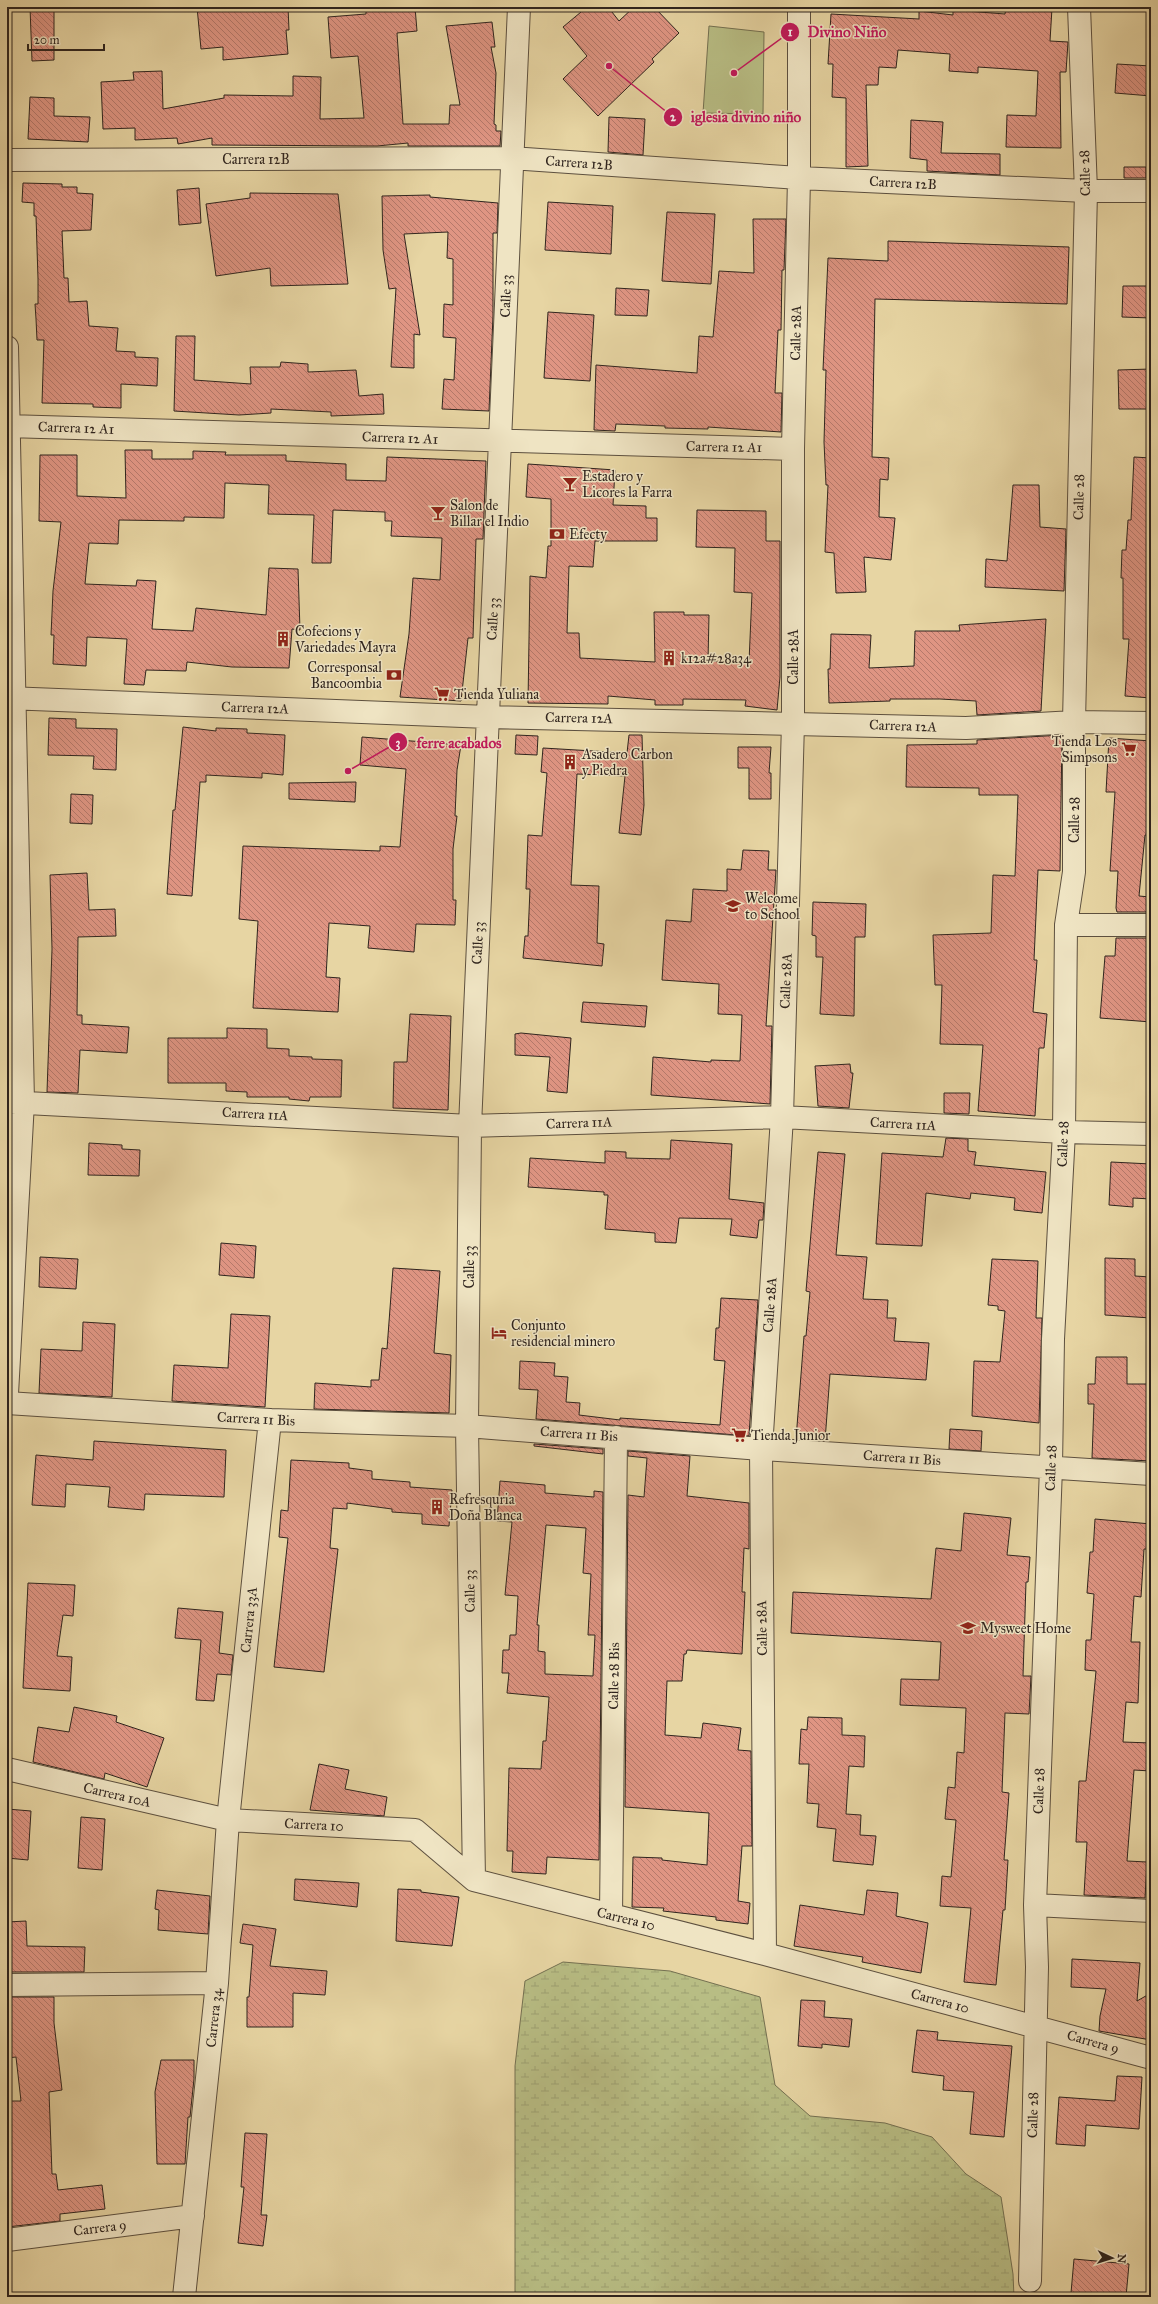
<svg xmlns="http://www.w3.org/2000/svg" width="1158" height="2304" font-family="'IM FELL Great Primer',serif">
<defs>
<pattern id="wetland-marsh" width="20" height="14" patternUnits="userSpaceOnUse"><rect width="20" height="14" fill="#b8bd84"/><path d="M1 5h8M5 5V1M11 12h8M15 12V8" fill="none" stroke="#9ea272"/></pattern>
<pattern id="building-back-hatch" width="6" height="6" patternUnits="userSpaceOnUse"><rect width="6" height="6" fill="#df9583"/><path d="M-1 5l2 2M0 0l6 6M5-1l2 2" fill="none" stroke="#b5796b"/></pattern>
</defs>
<rect width="100%" height="100%" fill="#e7d5a3"/>
<filter id="stains"><feTurbulence type="fractalNoise" baseFrequency=".005" numOctaves="4"/><feColorMatrix values="0 0 0 0 .2 0 0 0 0 .09 0 0 0 0 .02 0 0 0 .5 -.17"/></filter>
<radialGradient id="worn" r=".72"><stop offset=".6" stop-color="#630" stop-opacity="0"/><stop offset="1" stop-color="#630" stop-opacity=".3"/></radialGradient>
<path fill="url(#wetland-marsh)" stroke="#747051" d="M563,1962L670,1971L760,1997L775,2085L810,2116L885,2123L932,2137L966,2174L1001,2197L1013,2274L1014,2297H515V2066L525,1981Z"/>
<path fill="#b8bd84" stroke="#747051" d="M709,26L764,32L763,114L703,113Z"/>
<path fill="url(#building-back-hatch)" stroke="#2f241e" fill-rule="evenodd" d="M30,7H54V60L32,61Z
M197,7H288L289,30H286L288,54L223,60V47L201,49Z
M366,7H415L417,31L397,33L403,124H449L450,105H460L446,26L492,22L495,47H491L496,73L494,124L496,125V131H501L500,146H408V143L377,146L212,145V138L178,144L177,138L135,140V128L103,129L101,82L134,80L133,72L162,71L163,109L224,98V95L293,96V76L321,77L320,119L364,118L358,56L331,58L328,17L366,14Z
M587,7H608L619,21L634,7H654L679,33L652,59L654,62L598,116L563,79L587,56L563,27Z
M1006,7L1052,8L1050,41L1068,42L1066,72H1060L1061,148L1006,147L1007,115L1036,116L1038,71L978,67V73L949,71L950,54L898,50L896,68L879,67L878,85H866L868,166L846,167V98L832,97L833,64H828L831,14L919,19V11L953,15V10L1005,14Z
M1117,64L1151,66V96L1115,93Z
M30,97L54,98V116L90,117L88,142L28,139Z
M609,117L645,119L643,155L608,152Z
M911,120L943,122L941,153L1000,154V175L927,171V160L910,158Z
M1124,167H1146V178H1124Z
M23,183L62,184V187H77V193L93,194L91,230L62,231L64,278H68L69,302L87,301L89,326L118,328L116,351L135,352V357L158,358L157,386L121,384V408L93,407V404L42,403L44,340H37L36,319L35,304H38V279L36,216H34V203L22,202Z
M199,188L201,223L179,225L177,190Z
M250,193L338,194L348,284L271,286L270,268L216,276L206,204L250,198Z
M430,195V197L498,203L497,233H493V316L489,411L442,409L444,379L454,380L456,338L443,337L444,304L453,305V259L447,258L448,232L404,234L420,335L414,334V368L391,367L396,288L389,289L383,250L382,196Z
M548,202L613,206L611,254L545,250Z
M667,212L715,214L711,284L662,281Z
M753,219H786L784,270H782L781,330H778L775,393H782L781,432L708,427V429L665,428V426L616,424L615,431L594,430L596,365L697,373L699,336L713,337L719,271L754,273Z
M888,241L1069,247L1067,304L875,299L872,457L889,458L888,480L880,479L879,517L895,518L891,560L864,557L866,592L836,593L834,553L825,552L828,485H826L824,442L826,370H823L828,258L888,261Z
M1123,286H1151V318L1122,317Z
M616,288L649,290L647,316L615,315Z
M548,312L594,315L590,381L544,378Z
M176,336H195L194,380L251,384L250,367H280L281,362L308,364V372L356,370L359,396L383,394L384,414L331,416V412L271,409V413L239,415L174,411Z
M1151,369V409H1119L1118,370Z
M125,450H152V459H193V451L226,452L225,455H286V461L346,464V480L386,481L387,457L486,461L483,539H476L473,638H468L461,701L400,697L409,634L413,578L440,580L442,538L391,536L392,521H385V512L333,510L331,563H312L314,515L268,514L269,485L225,483L224,518L184,517V521L119,520L118,544L89,543L85,584L136,586L137,580L156,581L152,629L193,631L196,608L266,615L269,568L298,569L300,630L292,629L289,668L232,667L187,662L186,671L146,670L144,685L124,684L127,639L87,637L86,666L53,664L54,635H51L53,591L61,522L39,521L40,455H77V496L126,498Z
M1134,457L1151,458V698L1125,696L1129,639H1123V578H1121L1122,550H1126L1128,520H1131Z
M528,464L615,470L613,505L646,506V518H657V541H595L593,567L569,566L567,633H579L580,658L655,662L654,612H684V615H709L708,661L749,662L752,593L734,592L735,548L696,547L697,510L766,511V541H780V677L777,710L745,706L746,700L683,699V705H655V700L608,696V704L528,703L530,576L546,578L548,546H551V499L526,497Z
M1013,485H1039L1040,527L1066,529L1064,591L985,587L986,559L1007,561Z
M1046,619L1041,711L977,715L976,701L940,699H890V701L829,703L828,669H830L831,634L871,635L869,668L914,666L915,631H960L959,625Z
M49,718L76,719V728L117,729L116,770L93,769L94,756L48,755Z
M183,727L216,731V728L247,729V733L285,735L283,775L262,773V778L206,775V782H200L192,896L167,894L173,810H175Z
M516,735L538,736L537,755L515,754Z
M629,735H642L644,805L641,835L619,833L625,776L577,774L571,885L599,886L597,943L604,944L602,966L523,958L525,936H528L530,889H526L528,835L542,836L547,773L541,772L543,748L627,753Z
M1062,735L1060,871L1038,870L1034,960H1037L1033,1012L1047,1014L1044,1048H1039L1035,1116L978,1111L983,1045L940,1044L942,985H935L933,935L991,933L993,875L1015,876L1018,795H979V788L906,787L907,745L977,744V740Z
M362,737L461,745L457,770L455,816H457L453,849V900H456L455,925L416,924L414,952L368,948L370,926L329,923L326,977L340,978L338,1012L253,1008L258,921L239,919L243,846L380,851V846L400,847L406,769L360,765Z
M1109,738L1151,741V835H1145L1139,896L1150,897L1149,912H1151H1117L1116,908L1118,871H1110L1115,792H1106Z
M738,747H771L769,773H771V799H749V768H738Z
M356,782L355,802L289,799V783Z
M71,794L93,795L92,824L70,823Z
M743,850L769,851L768,870H776L766,1026H772L770,1104L651,1095L653,1057L711,1062V1060L740,1061L742,1015L718,1014L719,984L662,980L666,920L691,922L693,889L727,891V869L741,870Z
M87,873L89,910L115,909L116,936L78,937L77,1015H82V1024L129,1027L127,1053L80,1050L78,1093L47,1092L52,949L50,875Z
M813,902L866,904L865,937H855L854,1016L820,1014L823,957H816V936L812,935Z
M1116,938H1151V1022L1100,1018L1105,956H1115Z
M583,1002L647,1006L645,1027L581,1022Z
M410,1014L451,1016L448,1110L393,1108L394,1062H407Z
M227,1028L267,1029V1048L289,1049V1056L312,1057V1059L342,1060L341,1097H310L309,1101L289,1099V1097H247V1092L226,1091V1083H168V1038H227Z
M521,1033L571,1038L567,1093L547,1091L550,1057L515,1055V1034Z
M850,1064L851,1073H853L849,1108L818,1106L815,1066Z
M944,1093H970L969,1114L944,1113Z
M946,1138L968,1139V1151L976,1152L974,1165L1046,1172L1042,1213L1014,1210L1015,1198L971,1193L970,1199L926,1193L922,1246L876,1244L882,1153L943,1157Z
M671,1140L732,1144L729,1199L764,1203L763,1220H759L757,1238L730,1235L732,1219L679,1218L676,1243L655,1242V1233L605,1229L608,1195H604V1192L528,1187L530,1158L605,1163V1151L626,1152V1158L670,1159Z
M89,1143L122,1145V1149L140,1150L139,1176L88,1175Z
M818,1152L845,1154L836,1255L867,1257L863,1299L888,1300L887,1318H896L894,1341L929,1343L926,1380L830,1374L825,1441L796,1439L804,1336H806L810,1292L806,1291Z
M1111,1162L1151,1164V1199L1133,1198V1207L1109,1205Z
M221,1243L256,1246L254,1278L219,1275Z
M40,1257L78,1259L76,1289L39,1287Z
M1105,1258L1135,1259V1276L1151,1277V1318L1105,1315Z
M992,1259L1038,1261L1036,1318H1042L1039,1423L972,1416L974,1361L1000,1362L1005,1311L998,1310V1306L988,1305Z
M393,1268L440,1271L434,1353L451,1355L449,1413L314,1409L315,1383L371,1387V1380H379L382,1348L387,1349Z
M721,1298L758,1300L749,1436L536,1419L538,1390L519,1389L520,1361L555,1363L554,1376L568,1377L566,1402L580,1403L579,1415L620,1420V1418L720,1425L725,1361L714,1360L716,1328H719Z
M231,1314L270,1316L265,1407L172,1401L174,1365L228,1368Z
M83,1322L115,1324L112,1397L39,1393L41,1349L82,1351Z
M1096,1357H1127V1384H1151V1461L1092,1458L1094,1404H1088V1384H1095Z
M950,1429L982,1431L981,1451L949,1449Z
M94,1441L226,1450L224,1497L145,1494L144,1510L108,1507L110,1487L66,1484L65,1507L32,1505L36,1455L93,1460Z
M534,1444L603,1449V1454L534,1446Z
M628,1451L690,1456L687,1496L749,1503V1549L744,1548L742,1592H745L742,1654L687,1650L686,1654H684L682,1681H667L665,1735L701,1738L703,1723L741,1728L738,1750L751,1751L752,1846H742L738,1901L750,1903L748,1924L716,1920V1917L663,1911L664,1908L632,1907L633,1857L662,1858V1860L707,1865L709,1813L625,1807L628,1495L644,1497L647,1458L628,1456Z
M291,1460L349,1463V1468L372,1471V1479L410,1482V1487L452,1490L449,1526L422,1524V1514L392,1512V1509L347,1503V1509L333,1508L330,1548L338,1549L324,1672L274,1667L288,1538L279,1537L281,1510L288,1511Z
M500,1481L545,1485V1493L594,1497V1491L603,1492L599,1860L547,1857L546,1874L512,1872L513,1851H507L509,1768L541,1769L543,1741H546L549,1697L507,1693L509,1673H502L503,1650H509L510,1635H516L518,1596L505,1595L512,1522L497,1521ZM546,1525L586,1528L583,1573L591,1574L588,1635H595L593,1676L545,1674V1652L538,1651L539,1625H537Z
M964,1513L1011,1518L1007,1555L1030,1557L1028,1582H1026L1023,1676H1031L1029,1714L1005,1713L1002,1792L1009,1793L1004,1860H1008L1005,1910H1003L996,1985L964,1982L971,1908L940,1906L942,1876L951,1877L956,1820L945,1819L948,1787L955,1788L957,1752L964,1753L966,1708L900,1705L901,1679L939,1680L941,1642L791,1633L793,1592L931,1599L936,1548L961,1551Z
M1095,1519L1151,1524V1549H1144L1141,1597L1134,1596L1131,1642H1140L1138,1703L1126,1702L1123,1742L1151,1743V1771L1134,1770L1127,1861L1147,1862L1145,1898L1084,1895L1087,1842H1076L1079,1781H1086L1096,1671L1085,1670L1086,1640H1091L1094,1594L1087,1593L1090,1552H1093Z
M28,1583L75,1585L73,1616L63,1615L57,1656L72,1657L70,1691L23,1688Z
M178,1608L223,1612L219,1653L233,1655L231,1675L217,1674L214,1701L196,1700L201,1640L175,1638Z
M74,1707L117,1716L116,1722L164,1738L147,1787L105,1773L104,1779L33,1762L38,1727L69,1732Z
M808,1717L842,1718V1735L865,1736L864,1767L849,1766L846,1814L861,1815L860,1835L876,1836L873,1865L833,1861L836,1829L817,1827L819,1804L807,1803L809,1764H799L801,1729L807,1730Z
M319,1764L349,1770L345,1789L387,1797L384,1816L310,1810Z
M7,1809L31,1811L28,1860L7,1858Z
M81,1817L105,1819L102,1870L78,1868Z
M295,1879L359,1883L357,1907L294,1900Z
M398,1889L421,1890V1892L459,1897L452,1946L396,1941Z
M157,1890L210,1896L208,1934L158,1930L159,1910L155,1909Z
M867,1890L898,1893L896,1916L928,1923L921,1973L862,1962L863,1957L794,1946L800,1905L864,1915Z
M26,1921L27,1946L85,1947L84,1972H7V1922Z
M243,1924L276,1929L270,1966L327,1971L325,1995L293,1993V2027H247V1997H249L253,1945L240,1943Z
M1072,1959L1140,1963L1137,2001L1151,1993V2040L1099,2031L1100,2016L1106,1989L1071,1987Z
M8,1997H54V2023L62,2090L49,2092L52,2174H56L58,2190L102,2185L105,2209L60,2214V2221L7,2227V2101H21L16,2057L7,2058V2030H9Z
M801,2000L825,2001L824,2017L852,2019L849,2047L822,2044V2048L798,2046Z
M917,2030L938,2032L937,2040L1012,2046L1004,2137L970,2134L974,2092L943,2090L944,2076L912,2072Z
M161,2060H194V2079L190,2117H188L185,2164H157L155,2092Z
M1117,2076L1142,2077L1139,2129L1086,2125L1085,2146L1056,2144L1059,2097L1115,2101Z
M245,2133L267,2134L261,2215H267L263,2246L238,2243L244,2187H241Z
M1074,2259L1129,2264L1126,2297L1071,2293Z"/>
<g fill="none" stroke-linecap="round" stroke-linejoin="round">
<g stroke="#5d503f" stroke-width="24">
<path id="minor" d="M7,160L511,158L799,178L1086,191H1151
M7,347L23,1102L7,1394
M7,426L793,449
M7,698L488,717L966,728L1074,722L1151,723
M1066,925H1151
M7,1102L470,1126L782,1117L1064,1132L1151,1134
M7,1403L270,1420L467,1426L761,1449L1151,1474
M7,1769L228,1820L415,1830L474,1880L765,1954L1151,2058
M474,1880L467,1426L470,1126L519,7
M1035,1905L1151,1911
M611,1915L616,1437
M765,1954L761,1449L782,1117L793,723V449L799,178V7
M7,1985L217,1983
M7,2240L193,2216
M1030,2281L1037,1967L1035,1905L1051,1467L1053,1339L1064,1132L1066,925L1074,872V722L1086,191L1079,7
M184,2297L217,1983L228,1820L270,1420"/>
</g>
<use href="#minor" stroke="#efe4c3" stroke-width="22"/>
</g>
<defs>
<g id="bar-bare" transform="scale(1.2)"><path d="M-6-5H6L.8 .8V4.5H3.5V6h-7V4.5H-.8V.8Z" fill="#8f2418" stroke="#efe4c3" stroke-width="2.5" paint-order="stroke"/></g>
<g id="bank-bare" transform="scale(1.2)"><path d="M-6-4H6V4H-6ZM0-2.3a2.3 2.3 0 1 0 0 4.6a2.3 2.3 0 1 0 0-4.6Z" fill="#8f2418" stroke="#efe4c3" stroke-width="2.5" paint-order="stroke"/></g>
<g id="building-bare" transform="scale(1.2)"><path d="M-4-6H4V6H1V3H-1V6H-4ZM-2.5-4.3h1.7v1.8h-1.7ZM.8-4.3h1.7v1.8H.8ZM-2.5-1h1.7V.8h-1.7ZM.8-1h1.7V.8H.8Z" fill="#8f2418" stroke="#efe4c3" stroke-width="2.5" paint-order="stroke"/></g>
<g id="supermarket-bare" transform="scale(1.2)"><path d="M-6-5.5h2.5l.6 2H6L4.5 2H-2.5L-4.4-4H-6ZM-1.5 3.2a1.3 1.3 0 1 0 .1 0ZM3 3.2a1.3 1.3 0 1 0 .1 0Z" fill="#8f2418" stroke="#efe4c3" stroke-width="2.5" paint-order="stroke"/></g>
<g id="school-bare" transform="scale(1.2)"><path d="M0-5L7-2L0 1L-7-2ZM-4 1L0 2.5L4 1V4Q0 6-4 4Z" fill="#8f2418" stroke="#efe4c3" stroke-width="2.5" paint-order="stroke"/></g>
<g id="hotel-bare" transform="scale(1.2)"><path d="M-6-4.5h1.5V1H6V5H4.5V3h-9V5H-6ZM-4 0a1.8 1.8 0 1 1 3.6 0ZM.5 0V-2.5h3Q6-2.5 6 0Z" fill="#8f2418" stroke="#efe4c3" stroke-width="2.5" paint-order="stroke"/></g>
</defs>
<g fill-rule="evenodd">
<use href="#bar-bare" x="570" y="484"/>
<use href="#bar-bare" x="438" y="513"/>
<use href="#bank-bare" x="557" y="534"/>
<use href="#building-bare" x="283" y="639"/>
<use href="#building-bare" x="669" y="658"/>
<use href="#bank-bare" x="394" y="675"/>
<use href="#supermarket-bare" x="442" y="694"/>
<use href="#supermarket-bare" x="1129" y="749"/>
<use href="#building-bare" x="570" y="762"/>
<use href="#school-bare" x="733" y="906"/>
<use href="#hotel-bare" x="499" y="1333"/>
<use href="#supermarket-bare" x="739" y="1435"/>
<use href="#building-bare" x="437" y="1507"/>
<use href="#school-bare" x="968" y="1628"/>
</g>
<g text-anchor="middle" dominant-baseline="central" stroke-width="3" stroke-linejoin="round" paint-order="stroke">
<g font-size="14" fill="#2f241e" stroke="#efe4c3">
<text x="256" y="159">Carrera 12B</text>
<text transform="translate(579 163) rotate(4)">Carrera 12B</text>
<text transform="translate(1085 173) rotate(-92)">Calle 28</text>
<text transform="translate(903 183) rotate(3)">Carrera 12B</text>
<text transform="translate(506 296) rotate(-88)">Calle 33</text>
<text transform="translate(796 333) rotate(-89)">Calle 28A</text>
<text transform="translate(76 428) rotate(2)">Carrera 12 A1</text>
<text transform="translate(400 438) rotate(2)">Carrera 12 A1</text>
<text transform="translate(724 447) rotate(1)">Carrera 12 A1</text>
<text transform="translate(1079 497) rotate(-89)">Calle 28</text>
<text transform="translate(493 619) rotate(-87)">Calle 33</text>
<text transform="translate(793 657) rotate(-90)">Calle 28A</text>
<text transform="translate(255 708) rotate(2)">Carrera 12A</text>
<text transform="translate(579 718) rotate(1)">Carrera 12A</text>
<text transform="translate(903 726) rotate(2)">Carrera 12A</text>
<text transform="translate(1074 820) rotate(-90)">Calle 28</text>
<text transform="translate(478 943) rotate(-87)">Calle 33</text>
<text transform="translate(786 981) rotate(-88)">Calle 28A</text>
<text transform="translate(255 1114) rotate(3)">Carrera 11A</text>
<text transform="translate(579 1123) rotate(-2)">Carrera 11A</text>
<text transform="translate(903 1124) rotate(3)">Carrera 11A</text>
<text transform="translate(1063 1144) rotate(-88)">Calle 28</text>
<text transform="translate(469 1267) rotate(-90)">Calle 33</text>
<text transform="translate(770 1305) rotate(-86)">Calle 28A</text>
<text transform="translate(256 1419) rotate(3)">Carrera 11 Bis</text>
<text transform="translate(579 1434) rotate(4)">Carrera 11 Bis</text>
<text transform="translate(902 1458) rotate(4)">Carrera 11 Bis</text>
<text transform="translate(1051 1468) rotate(-88)">Calle 28</text>
<text transform="translate(470 1591) rotate(-91)">Calle 33</text>
<text transform="translate(249 1620) rotate(-84)">Carrera 33A</text>
<text transform="translate(762 1628) rotate(-91)">Calle 28A</text>
<text transform="translate(614 1676) rotate(-89)">Calle 28 Bis</text>
<text transform="translate(1039 1791) rotate(-88)">Calle 28</text>
<text transform="translate(117 1795) rotate(13)">Carrera 10A</text>
<text transform="translate(314 1825) rotate(3)">Carrera 10</text>
<text transform="translate(626 1919) rotate(14)">Carrera 10</text>
<text transform="translate(940 2001) rotate(15)">Carrera 10</text>
<text transform="translate(214 2018) rotate(-84)">Carrera 34</text>
<text transform="translate(1093 2042) rotate(16)">Carrera 9</text>
<text transform="translate(1033 2115) rotate(-89)">Calle 28</text>
<text transform="translate(100 2228) rotate(-7)">Carrera 9</text>
</g>
<g font-size="14" fill="#2f241e" stroke="#efe4c3" text-anchor="start">
<text x="582" y="476">Estadero y<tspan x="582" dy="16">Licores la Farra</tspan></text>
<text x="450" y="505">Salon de<tspan x="450" dy="16">Billar el Indio</tspan></text>
<text x="569" y="534">Efecty</text>
<text x="295" y="631">Cofecions y<tspan x="295" dy="16">Variedades Mayra</tspan></text>
<text x="681" y="658">k12a#28a34</text>
<text x="382" y="667" text-anchor="end">Corresponsal<tspan x="382" dy="16">Bancoombia</tspan></text>
<text x="454" y="694">Tienda Yuliana</text>
<text x="1117" y="741" text-anchor="end">Tienda Los<tspan x="1117" dy="16">Simpsons</tspan></text>
<text x="582" y="754">Asadero Carbon<tspan x="582" dy="16">y Piedra</tspan></text>
<text x="745" y="898">Welcome<tspan x="745" dy="16">to School</tspan></text>
<text x="511" y="1325">Conjunto<tspan x="511" dy="16">residencial minero</tspan></text>
<text x="751" y="1435">Tienda Junior</text>
<text x="449" y="1499">Refresquria<tspan x="449" dy="16">Doña Blanca</tspan></text>
<text x="980" y="1628">Mysweet Home</text>
</g>
</g>
<path fill="none" stroke="#c2185b" stroke-width="1.5" d="M734 73L790 32M609 66L673 117M348 771L398 742"/>
<g fill="#c2185b" stroke="#efe4c3" stroke-width="1.5">
<circle cx="734" cy="73" r="4"/>
<circle cx="609" cy="66" r="4"/>
<circle cx="348" cy="771" r="4"/>
<circle cx="790" cy="32" r="10"/>
<circle cx="673" cy="117" r="10"/>
<circle cx="398" cy="742" r="10"/>
</g>
<g font-size="12" text-anchor="middle" font-weight="bold" fill="#fff">
<text x="790" y="36">1</text>
<text x="673" y="121">2</text>
<text x="398" y="747">3</text>
</g>
<g font-size="15" text-anchor="middle" font-weight="bold" fill="#c2185b" stroke="#efe4c3" stroke-width="3" stroke-linejoin="round" paint-order="stroke">
<text x="847" y="37">Divino Niño</text>
<text x="746" y="122">iglesia divino niño</text>
<text x="459" y="748">ferre acabados</text>
</g>
<rect width="1158" height="2304" fill="none" stroke="#e7d5a3" stroke-width="24"/>
<rect x="8" y="8" width="1142" height="2288" fill="none" stroke="#2f241e" stroke-width="2"/>
<rect x="12" y="12" width="1134" height="2280" fill="none" stroke="#2f241e"/>
<g transform="translate(1112 2258) rotate(94)" stroke="#efe4c3" stroke-width="3" paint-order="stroke">
<path d="M0-3L7 15L0 10L-7 15Z" fill="#2f241e"/>
<text y="-6" font-size="11" font-weight="bold" text-anchor="middle" fill="#2f241e">N</text>
</g>
<path d="M28 44v6h76v-6" fill="none" stroke="#2f241e" stroke-width="2"/>
<text x="34" y="44" font-size="12" fill="#2f241e" stroke="#efe4c3" stroke-width="3" paint-order="stroke">20 m</text>
<rect width="100%" height="100%" filter="url(#stains)"/>
<rect width="100%" height="100%" fill="url(#worn)"/>
</svg>
